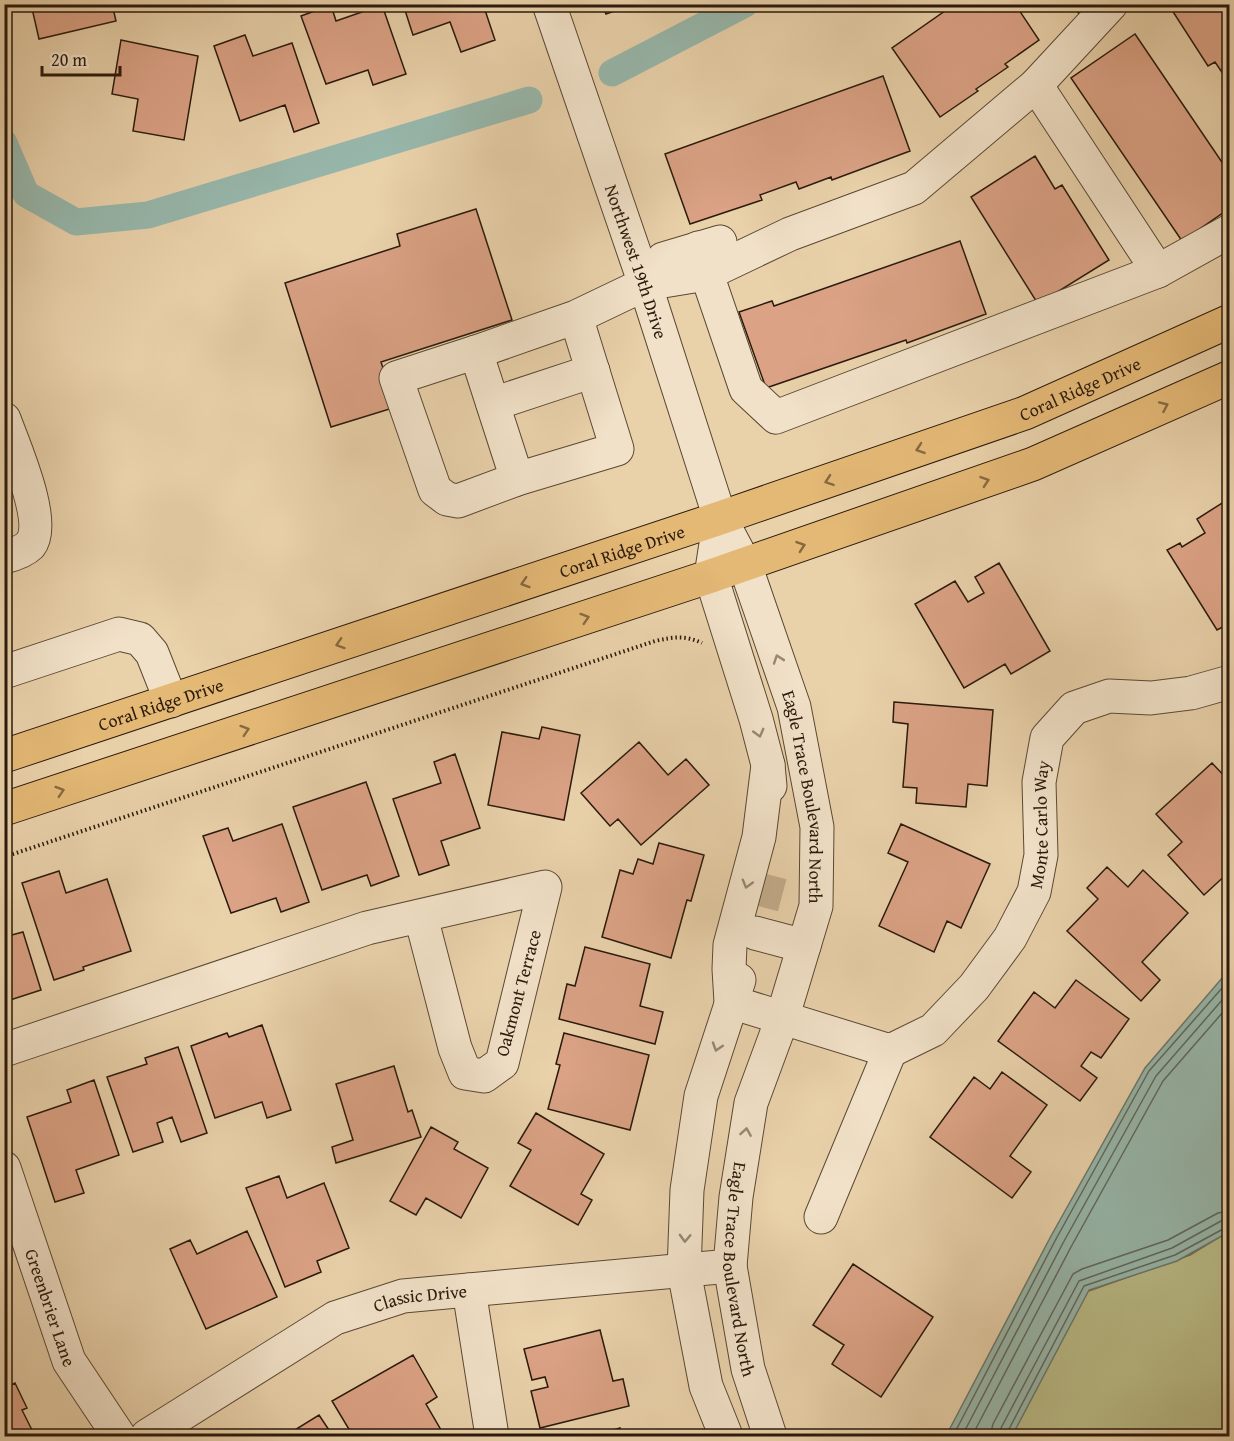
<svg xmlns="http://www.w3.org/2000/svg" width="1234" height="1441" font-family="'Gentium Book Plus',serif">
<rect width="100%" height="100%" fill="#e9d1aa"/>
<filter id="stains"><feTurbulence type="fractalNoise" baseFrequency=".00333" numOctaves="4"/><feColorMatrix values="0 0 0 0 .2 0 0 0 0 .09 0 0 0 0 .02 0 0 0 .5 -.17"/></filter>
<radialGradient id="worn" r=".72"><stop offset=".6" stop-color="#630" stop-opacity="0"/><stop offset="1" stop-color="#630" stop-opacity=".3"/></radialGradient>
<path fill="#b9bb87" stroke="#726a4a" stroke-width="1.5" d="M1229,1231V1436H1007L1083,1293L1190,1255Z"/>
<path fill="#97b7ab" stroke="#6b786b" stroke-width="1.5" d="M1229,970V1232L1177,1261L1089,1290L1012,1436H946L1051,1236L1145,1068Z"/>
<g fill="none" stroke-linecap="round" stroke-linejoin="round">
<path stroke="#60685c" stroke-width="1.5" d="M953,1436L1056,1239L1149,1071L1230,979
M962,1436L1063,1243L1156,1076L1230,991
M972,1436L1071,1247L1163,1081L1230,1004
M990,1436L993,1424L1073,1274L1082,1269L1168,1240L1218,1213L1230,1211
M999,1436L1001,1428L1079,1281L1172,1248L1221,1221L1230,1220
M1007,1436L1008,1431L1084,1286L1175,1255L1225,1228H1230"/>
<path stroke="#97b7ab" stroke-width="27" d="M612,73L745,4
M4,143L26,194L76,222L148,215L529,100"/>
</g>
<path fill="#dba285" stroke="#2a1a0c" stroke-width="1.5" d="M31,4H112L116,21L39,39Z
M403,4H483L495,40L461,52L450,22L413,35Z
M602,4H631V5L606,14Z
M955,4H1015L1039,40L1005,64L1008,67L976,89L978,91L940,117L892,48Z
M1068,4H1091L1082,16Z
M1168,4H1230V84L1215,62L1208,66Z
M331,5L336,21L382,5L406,74L373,85L368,70L326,84L301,16Z
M1135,34L1230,174V208L1182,241L1071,78Z
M245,35L253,56L292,43L319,123L294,132L285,105L240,121L214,46Z
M121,40L198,56L184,140L133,131L138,99L112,94Z
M883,76L910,151L832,180L831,177L799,189L796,182L760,195L762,200L690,224L665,154Z
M1035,156L1055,189L1062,185L1109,260L1038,304L971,197Z
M476,209L512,320L381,362L396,407L331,427L285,283L400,246L397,234Z
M960,241L986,314L907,343L906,340L766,388L739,312L772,301L774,306Z
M1230,498V623L1217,630L1167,550L1180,543L1182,547L1205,533L1197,519Z
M999,563L1050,651L1011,674L1005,664L964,688L915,604L955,581L968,602L984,593L975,577Z
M894,702L993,710L987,786L968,784L966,807L916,803L917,788L903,787L908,724L893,722Z
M542,727L580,735L564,820L488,805L502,732L539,739Z
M639,742L668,775L686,759L709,785L641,845L618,819L610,826L581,793Z
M455,754L480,828L441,841L449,865L419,875L393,799L441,783L434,762Z
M1212,763L1230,782V871L1204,895L1168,855L1182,842L1156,814Z
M366,782L399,876L371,886L367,875L322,890L293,807Z
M282,824L309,902L281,912L276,898L231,913L203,836L228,828L233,841Z
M901,824L990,864L961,928L947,921L934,952L879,926L908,862L888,853Z
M659,843L704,855L691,901L687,900L671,958L602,937L620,870L633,874L638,859L653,864Z
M1107,867L1128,887L1143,870L1188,913L1142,962L1160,980L1141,1001L1067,931L1098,899L1087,888Z
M59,871L66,893L107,879L131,951L83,967L84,970L54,980L22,883Z
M23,932L41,990L4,1002V937Z
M585,947L650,964L640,1006L663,1012L655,1044L559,1019L567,984L575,986Z
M1076,980L1129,1019L1101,1058L1091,1052L1081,1066L1097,1078L1080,1101L998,1041L1034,992L1055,1008Z
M262,1025L291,1110L267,1118L262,1102L215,1118L191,1046L227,1033L229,1037Z
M564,1033L649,1055L630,1130L548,1109L560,1065L556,1064Z
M178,1047L207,1133L181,1142L172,1117L157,1123L163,1142L133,1152L107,1077L147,1064L145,1058Z
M394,1066L408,1112L412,1110L421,1137L336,1163L332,1147L353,1140L336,1084Z
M1002,1072L1047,1105L1010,1156L1031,1172L1012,1198L930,1137L974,1077L990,1089Z
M94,1080L119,1155L76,1170L84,1193L55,1202L27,1117L71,1102L67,1090Z
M536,1113L604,1154L581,1194L592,1200L578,1225L510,1186L531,1150L518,1143Z
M431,1127L458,1142L454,1149L488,1168L461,1218L426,1198L416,1215L390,1201Z
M279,1176L287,1198L324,1183L349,1248L317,1261L321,1272L285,1287L246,1188Z
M247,1231L277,1297L206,1329L170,1249L190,1240L197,1254Z
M853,1264L933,1317L881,1397L832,1364L844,1345L813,1325Z
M600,1330L613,1381L623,1379L629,1406L540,1428L531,1391L548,1387L545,1377L532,1380L524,1349Z
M413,1355L437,1397L426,1404L441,1430L429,1436H353L332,1401Z
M15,1383L27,1408L22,1410L35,1436H4V1388Z
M319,1415L333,1436H285Z
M620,1428L623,1436H594Z"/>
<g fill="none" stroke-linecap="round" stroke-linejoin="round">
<path stroke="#c3ac8a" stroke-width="33" stroke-dasharray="33 16" stroke-linecap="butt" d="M762,907L774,862"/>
<g stroke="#5a4834" stroke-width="35">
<g id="minor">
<path id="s1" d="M549,4L645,284L720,518L745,565L794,707L817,827L816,906L782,1019L751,1103L736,1197L730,1266L748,1369L770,1436"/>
<path d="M1036,85L1158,271"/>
<path d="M698,248L746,389L776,417L1158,271L1230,231"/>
<path d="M645,284L663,259L720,242"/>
<path d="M576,317L617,449L517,479L458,501L447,499L435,490L396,378L476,352L576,317L645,284L706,274L790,234L914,188L1036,85L1111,4"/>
<path d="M476,352L517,479"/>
<path d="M493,404L593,371"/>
<path d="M4,419C13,444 48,523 30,545C24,551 12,555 4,557"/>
<path d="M720,518L711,576L756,719L768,765L770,786"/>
<path d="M4,672L119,634L140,639L152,653L171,701"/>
<path id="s2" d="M768,765L759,837L730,945L729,969L731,1002L890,1051L933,1030L974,987L1010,938L1034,892L1041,855L1039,782L1047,738L1074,708L1109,696L1151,698L1191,693L1230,682"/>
<path d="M755,933L804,946"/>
<path d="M4,1050L367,928L545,887L502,1063L484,1076L465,1073L455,1048L421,917"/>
<path id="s3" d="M4,1168L69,1361L119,1436"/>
<path d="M821,1217L890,1051"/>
<path d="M469,1290L492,1436"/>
<path id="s4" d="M147,1436L335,1318L403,1296L730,1266"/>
<path d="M726,1436L706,1386L684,1271L687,1190L701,1096L739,980"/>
</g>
</g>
<g stroke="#2a1a0c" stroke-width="35">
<g id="major">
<path id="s5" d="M4,756L720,518L1025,413L1230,321"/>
<path d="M4,809L711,576L1033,464L1230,377"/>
</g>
</g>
<path stroke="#2a1a0c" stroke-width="4" stroke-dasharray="1.5 3" stroke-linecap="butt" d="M4,857L655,641C673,637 685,635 702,643"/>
<use href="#minor" stroke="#f1e1c8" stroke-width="33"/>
<use href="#major" stroke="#e4b875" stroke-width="33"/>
</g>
<defs><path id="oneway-chevron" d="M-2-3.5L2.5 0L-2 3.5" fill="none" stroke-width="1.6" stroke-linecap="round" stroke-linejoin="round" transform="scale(1.5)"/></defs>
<g stroke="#876940">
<use href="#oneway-chevron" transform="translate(1164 406) rotate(-24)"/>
<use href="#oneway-chevron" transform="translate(920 449) rotate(161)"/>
<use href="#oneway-chevron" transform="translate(829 481) rotate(161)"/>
<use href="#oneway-chevron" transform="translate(985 481) rotate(-19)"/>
<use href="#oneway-chevron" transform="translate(801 546) rotate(-19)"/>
<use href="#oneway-chevron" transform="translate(525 583) rotate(162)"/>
<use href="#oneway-chevron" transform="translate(585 618) rotate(-18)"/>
<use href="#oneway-chevron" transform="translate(340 644) rotate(162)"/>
<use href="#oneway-chevron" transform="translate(245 730) rotate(-18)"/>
<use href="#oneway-chevron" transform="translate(60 791) rotate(-18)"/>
</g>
<g stroke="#978773">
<use href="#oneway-chevron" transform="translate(778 659) rotate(-109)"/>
<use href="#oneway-chevron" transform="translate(759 733) rotate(75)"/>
<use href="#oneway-chevron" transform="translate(747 884) rotate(106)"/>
<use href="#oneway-chevron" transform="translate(717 1047) rotate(108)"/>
<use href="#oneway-chevron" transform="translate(746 1132) rotate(-81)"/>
<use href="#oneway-chevron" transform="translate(685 1238) rotate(92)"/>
</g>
<g text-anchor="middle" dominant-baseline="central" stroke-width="5" stroke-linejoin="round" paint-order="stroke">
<g font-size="18" fill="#2a1a0c" stroke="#f1e1c8">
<text stroke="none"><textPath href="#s1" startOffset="272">Northwest 19th Drive</textPath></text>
<text stroke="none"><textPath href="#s5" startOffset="1137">Coral Ridge Drive</textPath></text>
<text stroke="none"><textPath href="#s5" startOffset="651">Coral Ridge Drive</textPath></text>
<text stroke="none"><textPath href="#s5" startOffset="165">Coral Ridge Drive</textPath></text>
<text stroke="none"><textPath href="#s1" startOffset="836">Eagle Trace Boulevard North</textPath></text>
<text stroke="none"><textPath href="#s2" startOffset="696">Monte Carlo Way</textPath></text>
<text transform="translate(518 993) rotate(-75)">Oakmont Terrace</text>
<text stroke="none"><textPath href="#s1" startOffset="1322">Eagle Trace Boulevard North</textPath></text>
<text stroke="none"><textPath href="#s4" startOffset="310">Classic Drive</textPath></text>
<text stroke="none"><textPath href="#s3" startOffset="147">Greenbrier Lane</textPath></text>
</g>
</g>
<rect width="1234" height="1441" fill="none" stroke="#e9d1aa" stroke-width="24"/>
<rect x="6" y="6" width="1222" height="1429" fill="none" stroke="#2a1a0c" stroke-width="3"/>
<rect x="12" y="12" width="1210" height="1417" fill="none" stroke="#2a1a0c" stroke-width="1.5"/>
<path d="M42 66v9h78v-9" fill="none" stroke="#2a1a0c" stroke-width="3"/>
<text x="51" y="66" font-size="18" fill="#2a1a0c" stroke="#f1e1c8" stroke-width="4.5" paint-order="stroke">20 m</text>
<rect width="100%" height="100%" filter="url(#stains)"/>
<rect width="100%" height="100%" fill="url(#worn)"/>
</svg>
